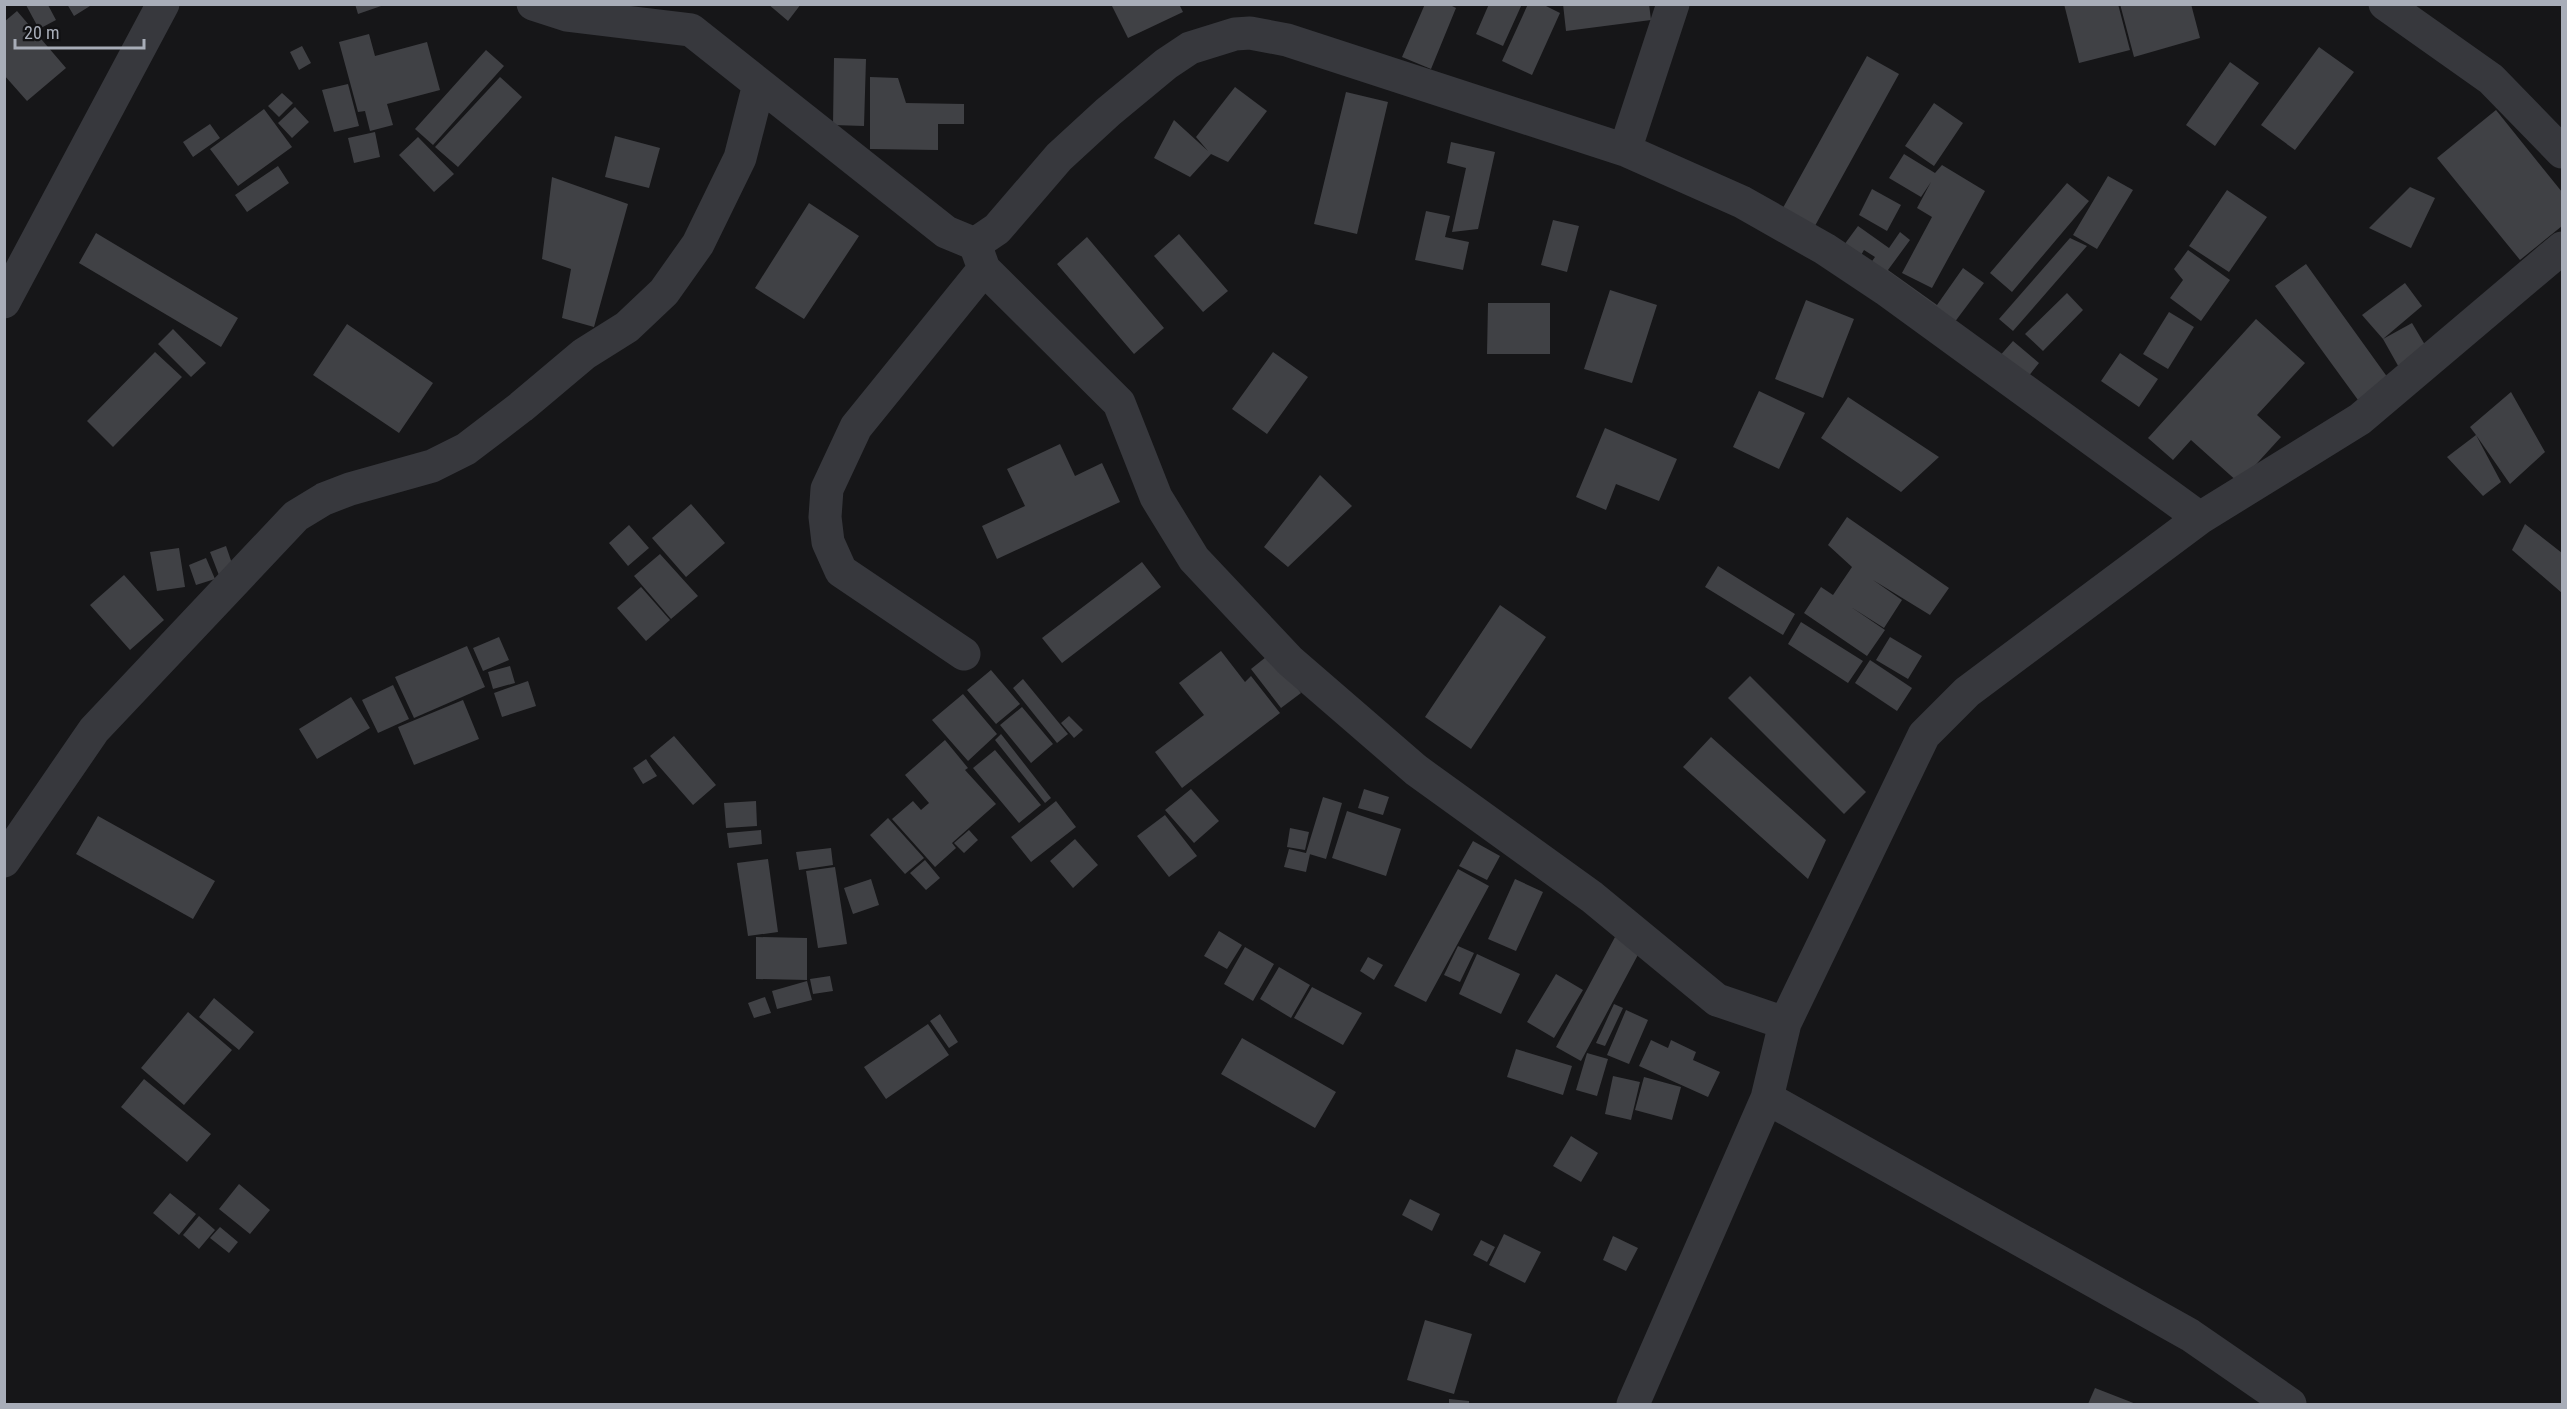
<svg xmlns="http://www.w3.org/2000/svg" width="2567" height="1409" font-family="'Roboto Condensed',sans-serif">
<rect width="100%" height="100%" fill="#161618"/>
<path fill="#404145" d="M67,4H89L90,6L74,16Z
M355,4H384V5L358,14Z
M768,4H801L788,21Z
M1111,4H1179L1183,12L1128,38Z
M1425,4H1448L1456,8L1431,69L1402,57Z
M1489,4H1522L1503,46L1476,34Z
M1528,4H1542L1560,13L1532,75L1502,61Z
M1563,4H1649L1651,20L1566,31Z
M2064,4H2118L2130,50L2079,63Z
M2120,4H2191L2200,38L2134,57Z
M26,5H48L56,20L39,29Z
M17,11L66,68L27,101L4,75V22Z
M369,34L375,56L427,42L440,90L387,104L393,125L370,131L365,111L358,112L339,42Z
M302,46L311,63L299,70L290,52Z
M2319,47L2354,72L2295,150L2261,125Z
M486,50L504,66L433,145L415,129Z
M1867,56L1899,74L1811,233L1779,215Z
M834,58L866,59L864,126L833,125Z
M2230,62L2259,83L2215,146L2186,125Z
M500,77L522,97L458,167L435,147Z
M870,77L898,78L906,103L964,104V124H938V150L870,149Z
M348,84L359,126L334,132L322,90Z
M1235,87L1267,111L1228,162L1211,154L1190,177L1154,158L1174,120L1208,151L1196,137Z
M1346,92L1388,102L1357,234L1314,224Z
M282,93L293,103L279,117L268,106Z
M1934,103L1963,123L1934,166L1905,146Z
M295,107L309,122L292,138L278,123Z
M264,109L292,147L238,186L210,149Z
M2496,110L2562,192V226L2520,260L2437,158Z
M210,124L220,138L193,157L183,142Z
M375,132L380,157L354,163L348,138Z
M615,136L660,148L649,188L605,177Z
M418,137L454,174L434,192L399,155Z
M1451,142L1495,152L1478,229L1452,232L1466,168L1447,163Z
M1904,154L1935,173L1942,165L1985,191L1932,288L1902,273L1932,217L1917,208L1931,182L1921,197L1889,178Z
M278,166L289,183L247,212L235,195Z
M2108,176L2133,190L2097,249L2073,235Z
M552,177L628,204L594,327L562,318L571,269L542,259Z
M2067,183L2089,201L2012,292L1990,273Z
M2410,187L2435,198L2411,248L2369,228Z
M1872,189L1901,205L1887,231L1859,215Z
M2227,190L2267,217L2229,272L2189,246Z
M809,203L859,236L804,319L755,288Z
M1426,211L1450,216L1445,237L1469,242L1463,270L1415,260Z
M1553,220L1579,226L1567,272L1541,265Z
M1858,226L1889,248L1900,232L1910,240L1888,270L1937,305L1963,268L1984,283L1948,331L1865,271L1875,257L1864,250L1860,257L1844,245Z
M96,233L238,318L221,347L79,263Z
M1179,234L1228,291L1203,312L1154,256Z
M1087,237L1164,328L1134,354L1057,264Z
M2070,238L2087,246L2013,331L1999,319Z
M2188,250L2230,280L2201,321L2170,298L2183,280L2174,269Z
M2306,264L2388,378L2358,400L2275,286Z
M2405,283L2422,306L2383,339L2362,315Z
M1610,290L1657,305L1632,383L1584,369Z
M2067,293L2083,310L2043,351L2025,334Z
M1806,300L1854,319L1823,398L1775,379Z
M1488,303H1550V354H1487Z
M2169,312L2194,327L2168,369L2143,354Z
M2256,319L2305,363L2257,415L2281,437L2239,483L2191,440L2173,460L2148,438Z
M2412,323L2431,355L2401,371L2383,339Z
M347,324L433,383L399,433L313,375Z
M173,329L206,363L191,377L158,344Z
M2013,341L2039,363L2024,382L1997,359Z
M155,352L182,377L113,447L87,421Z
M1273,352L1308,377L1267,434L1232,409Z
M2120,353L2158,379L2139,407L2101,381Z
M1759,391L1805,413L1779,469L1733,447Z
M2511,392L2545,452L2510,484L2476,435L2501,482L2483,496L2447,457L2476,435L2470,427Z
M1848,397L1939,457L1901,492L1821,438Z
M1605,428L1677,459L1659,501L1616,484L1606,510L1576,497Z
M1060,444L1075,476L1102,463L1120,502L997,559L982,526L1025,506L1007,469Z
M1320,475L1352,506L1288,567L1264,547Z
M691,504L725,543L686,577L652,538Z
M1847,517L1949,588L1930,615L1873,580L1902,600L1884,628L1851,607L1885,630L1867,656L1804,613L1821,587L1833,595L1852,567L1828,545Z
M2525,524L2562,553V593L2512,550Z
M629,525L649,548L628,566L609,543Z
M226,546L237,578L222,583L210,552Z
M179,548L185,587L157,591L150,552Z
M660,554L698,596L671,619L634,576Z
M206,558L215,579L196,585L189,565Z
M1142,562L1161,587L1062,663L1042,638Z
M1718,566L1795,614L1783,635L1705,587Z
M124,575L164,620L130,650L90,605Z
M641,587L670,620L646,641L617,608Z
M1500,605L1546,637L1471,749L1425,717Z
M1801,622L1863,661L1848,683L1788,644Z
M499,637L509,660L483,671L473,648Z
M1890,637L1922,656L1908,679L1876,660Z
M467,646L485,687L414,718L395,677Z
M1221,651L1245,682L1251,676L1280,713L1182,788L1155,752L1204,715L1179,683Z
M1271,653L1301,693L1281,708L1251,669Z
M1870,660L1912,688L1897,711L1855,683Z
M510,666L515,683L493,689L488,672Z
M991,670L1020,704L996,724L967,690Z
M1750,676L1866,792L1844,814L1728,698Z
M1023,679L1068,734L1057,743L1013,688Z
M528,681L536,706L502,717L494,693Z
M393,685L409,719L378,733L362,700Z
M963,694L997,734L968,761L932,720Z
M351,697L370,728L317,759L299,729Z
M463,700L479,739L414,765L398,727Z
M1022,707L1053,744L1031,763L1000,725Z
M1069,716L1083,730L1074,738L1061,723Z
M1001,734L1051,798L1045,803L995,740Z
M674,736L716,785L693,805L650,756Z
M1711,737L1826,840L1808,879L1683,767Z
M945,740L968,768L965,770L996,804L952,843L956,848L935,867L892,819L913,801L921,810L929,803L905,775Z
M995,750L1041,805L1019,823L973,768Z
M646,759L657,776L643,784L633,768Z
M1191,789L1219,821L1194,843L1165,810Z
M1364,789L1389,797L1383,815L1358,808Z
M1323,797L1342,803L1326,859L1306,853Z
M756,801L757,826L726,828L724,803Z
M1056,801L1076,827L1031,862L1011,837Z
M1347,811L1401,829L1386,876L1332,858Z
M1165,815L1197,856L1169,877L1137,836Z
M98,816L215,881L193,919L76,854Z
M888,818L924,858L905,874L870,835Z
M1290,828L1309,832L1305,850L1287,847Z
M761,830L762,844L729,848L727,833Z
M969,830L978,840L964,853L954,843Z
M1075,839L1098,865L1073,888L1050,861Z
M1473,841L1500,856L1487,880L1459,866Z
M831,848L833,865L799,870L796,852Z
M1289,849L1310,854L1306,872L1284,867Z
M768,859L778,932L748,936L737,863Z
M925,860L940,878L926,890L910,873Z
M835,867L847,944L818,948L806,871Z
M1458,869L1489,886L1426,1002L1394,986Z
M871,879L879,905L853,914L844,888Z
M1515,879L1543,892L1516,951L1488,939Z
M1219,931L1242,945L1227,969L1204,956Z
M756,937L807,938V980L756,979Z
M1615,937L1640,951L1581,1061L1556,1047Z
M1458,946L1474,953L1460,982L1444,975Z
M1245,947L1274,964L1253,1001L1224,984Z
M1477,954L1520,974L1501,1014L1459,994Z
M1368,957L1383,965L1374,980L1360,971Z
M1279,967L1310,985L1291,1018L1260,999Z
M1556,974L1583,990L1554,1038L1527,1022Z
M830,976L833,991L813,994L810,979Z
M807,981L812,1000L777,1009L772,991Z
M1312,987L1362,1013L1343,1045L1294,1018Z
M765,997L771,1013L754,1018L748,1003Z
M214,998L254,1032L239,1050L199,1017Z
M1614,1004L1623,1008L1605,1046L1596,1043Z
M1626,1010L1648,1020L1629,1064L1607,1055Z
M188,1012L232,1050L184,1105L141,1068Z
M940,1014L958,1042L949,1048L930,1021Z
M928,1024L949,1055L886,1099L864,1067Z
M1242,1038L1336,1092L1315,1128L1221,1074Z
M1651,1040L1668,1048L1671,1040L1696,1052L1693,1060L1720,1072L1708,1097L1639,1066Z
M1516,1049L1572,1066L1563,1095L1507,1077Z
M1587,1053L1608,1059L1597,1096L1576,1090Z
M1613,1076L1640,1082L1631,1120L1605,1114Z
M1644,1077L1681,1087L1672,1120L1635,1110Z
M144,1079L211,1134L187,1162L121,1107Z
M1571,1136L1598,1153L1581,1182L1553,1166Z
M239,1184L270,1210L250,1234L219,1209Z
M170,1193L196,1214L179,1235L153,1213Z
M1410,1199L1440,1214L1432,1231L1402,1215Z
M199,1216L215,1230L199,1249L183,1235Z
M220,1227L238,1242L229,1253L210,1238Z
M1504,1234L1541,1252L1525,1283L1489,1265Z
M1613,1236L1638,1248L1626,1271L1603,1260Z
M1481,1240L1495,1247L1487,1262L1473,1255Z
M1425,1320L1472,1334L1454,1394L1407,1380Z
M2095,1388L2136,1404H2088Z
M1449,1399L1469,1401V1404H1449Z"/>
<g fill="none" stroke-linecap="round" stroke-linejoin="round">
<path stroke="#37383d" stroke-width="33" d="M533,4L567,15L691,30L946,232L975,244L984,269L1119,403L1156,497L1194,559L1290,661L1416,770L1592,897L1717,1000L1785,1023
M2385,4L2491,79L2562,152
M1625,150L1673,4
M975,244L997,229L1059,157L1108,112L1166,64L1190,48L1235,34L1250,33L1287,40L1625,150L1742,202L1825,249L1885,289L2200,518
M4,302L163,4
M964,654L841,571L828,542L825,517L827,489L856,427L984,269
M4,861L94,730L296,516L324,499L350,489L432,466L466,449L521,407L584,354L627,327L664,292L698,244L740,158L759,84
M1767,1098L2190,1335L2290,1404
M1633,1404L1767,1098L1785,1023L1924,735L1967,692L2200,518L2360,419L2562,248"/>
</g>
<rect width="2567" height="1409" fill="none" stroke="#a8adb8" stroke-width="12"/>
<path d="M15 39v9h129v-9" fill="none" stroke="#a8adb8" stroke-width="3"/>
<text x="24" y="39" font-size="18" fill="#a8adb8" stroke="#111113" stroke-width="4.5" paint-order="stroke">20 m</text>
</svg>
